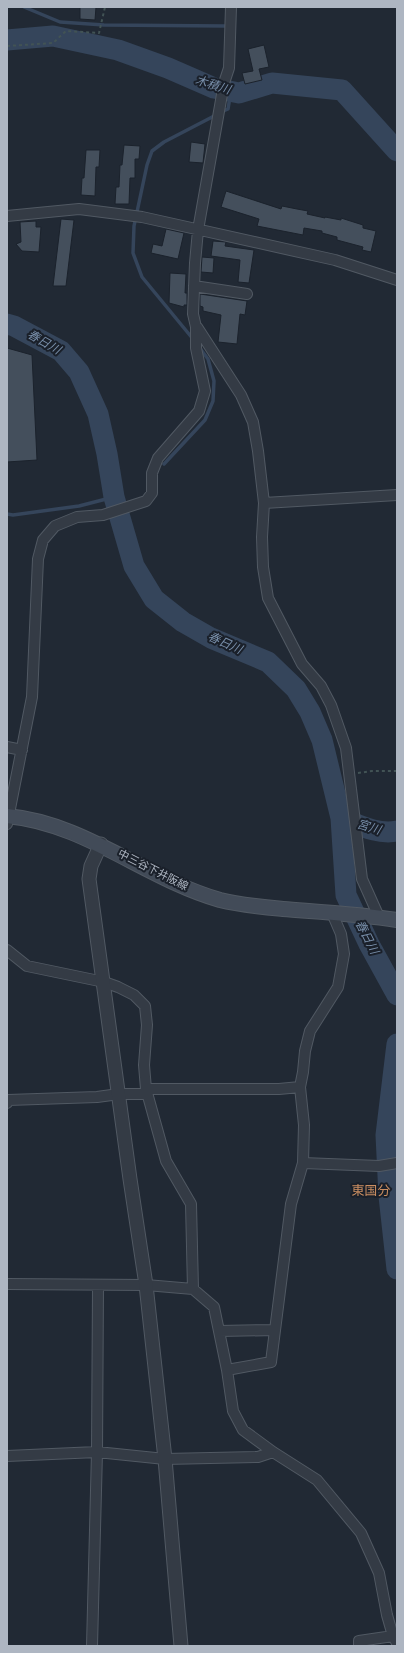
<svg xmlns="http://www.w3.org/2000/svg" width="404" height="1653" font-family="Rubik,'Noto Sans JP',sans-serif">
<rect width="100%" height="100%" fill="#212934"/>
<g fill="none" stroke-linecap="round" stroke-linejoin="round">
<path stroke="#35455b" stroke-width="3.5" d="M24,7L60,22L104,25L225,26
M221,112L228,109L231,91
M193,339L142,277L133,253L134,226L147,165L152,151L164,142L216,115
M164,464L205,420L213,401L214,381L208,359L199,347
M7,514L13,515L79,506L114,497"/>
<path stroke="#35455b" stroke-width="21" d="M7,40L53,36L118,50L168,68L214,88L239,93L272,83L342,90L397,151
M7,324L14,326L61,351L79,372L98,414L107,454L114,497L134,566L154,599L183,622L211,638L268,662L296,689L310,712L322,740L341,818L346,895L369,944L397,995
M341,818C359,825 378,835 397,831
M397,1044L386,1135L389,1196L397,1269"/>
</g>
<path fill="#444f5c" stroke="#1b222c" d="M80,7H96L95,20L80,19Z
M264,45L269,67L259,69L262,80L245,84L242,73L253,71L248,49Z
M191,142L205,144L203,163L189,162Z
M124,145L140,146L139,159H135V178H130L129,204H115L116,187H119L120,165H122Z
M86,150H100L99,167H96L95,196L81,195L82,178H84Z
M226,191L281,209L282,206L297,209L308,211L307,214L325,218V217L341,220V218L363,225V228L376,231L371,252L362,250L363,247L337,240V237L322,233V231L304,228L303,235L257,226L259,219L221,207Z
M61,219L74,220L66,286H53Z
M36,221V227H41L39,252L22,251L16,244L21,242L20,222Z
M166,229L184,233L178,259L151,253L153,244L162,246Z
M213,241L226,242L225,246L254,250L249,283L238,282L240,260L211,256Z
M202,257L214,258L213,273L201,272Z
M170,273L186,274L185,293H187V305H184V307L169,303Z
M200,294L247,301L245,315L240,314L237,344L218,342L221,315L203,311V307L200,306Z
M7,348L32,355L37,460L7,462Z"/>
<g fill="none" stroke-linecap="round" stroke-linejoin="round">
<g stroke="#515963" stroke-width="12">
<path id="minor" d="M7,216L79,209L142,217L335,260L397,280
M194,286L247,294
M197,327L241,395L253,422L258,451L264,503L262,537L263,567L268,598L302,664L321,686L331,705L346,748L362,879L379,917
M264,503L397,495
M7,747L22,750
M7,824L32,697L38,559L43,540L55,526L77,517L103,515L146,501L152,493V473L158,458L199,411L205,391L196,348V327L193,314L195,263L198,230L218,117L224,83L229,68L231,7
M7,950L27,966L104,982L118,987L134,995L145,1006L147,1025L144,1065L146,1089L166,1161L191,1204L193,1289
M146,1089H279L300,1087
M7,1103L8,1100L97,1097L119,1094H147
M303,1163L379,1166L397,1163
M7,1284L146,1285L193,1289L214,1307L227,1370L233,1411L243,1430L273,1452L317,1480L361,1533L379,1573L387,1615L393,1636L397,1643
M219,1331L275,1330
M227,1370L271,1362L291,1204L303,1163L304,1125L300,1087L303,1072L305,1051L310,1031L338,987L344,954L341,934L332,913
M7,1456L97,1452L165,1459L258,1457L273,1452
M92,1646L97,1452L98,1286
M359,1646V1641L393,1636"/>
</g>
<g stroke="#515963" stroke-width="15">
<path id="tertiary" d="M101,844L91,866L89,879L130,1179L146,1285L165,1459L181,1646"/>
</g>
<g stroke="#515963" stroke-width="16">
<path id="secondary" d="M7,816C85,823 146,879 220,900C240,905 262,907 283,909C321,912 359,914 397,920"/>
</g>
<path stroke="#425355" stroke-width="2" stroke-dasharray="3 3" stroke-linecap="butt" d="M7,46L53,43L66,31L99,33L105,7
M358,773L372,771H397"/>
<use href="#minor" stroke="#343b45" stroke-width="10"/>
<use href="#tertiary" stroke="#343b45" stroke-width="13"/>
<use href="#secondary" stroke="#424b58" stroke-width="14"/>
</g>
<g text-anchor="middle" dominant-baseline="central" stroke-width="4" stroke-linejoin="round" paint-order="stroke">
<g font-size="11" fill="#aeb6c2" stroke="#1a202a">
<text transform="translate(153 870) rotate(27)">中三谷下井阪線</text>
</g>
<g font-size="12" font-style="italic" fill="#788ea9" stroke="#1a202a">
<text transform="translate(213 85) rotate(17)">木積川</text>
<text transform="translate(44 342) rotate(30)">春日川</text>
<text transform="translate(225 643) rotate(24)">春日川</text>
<text transform="translate(369 827) rotate(17)">宮川</text>
<text transform="translate(367 937) rotate(63)">春日川</text>
</g>
<g font-size="13" fill="#ca8e61" stroke="#1a202a">
<text x="371" y="1190">東国分</text>
</g>
</g>
<rect width="404" height="1653" fill="none" stroke="#aeb6c2" stroke-width="16"/>
</svg>
